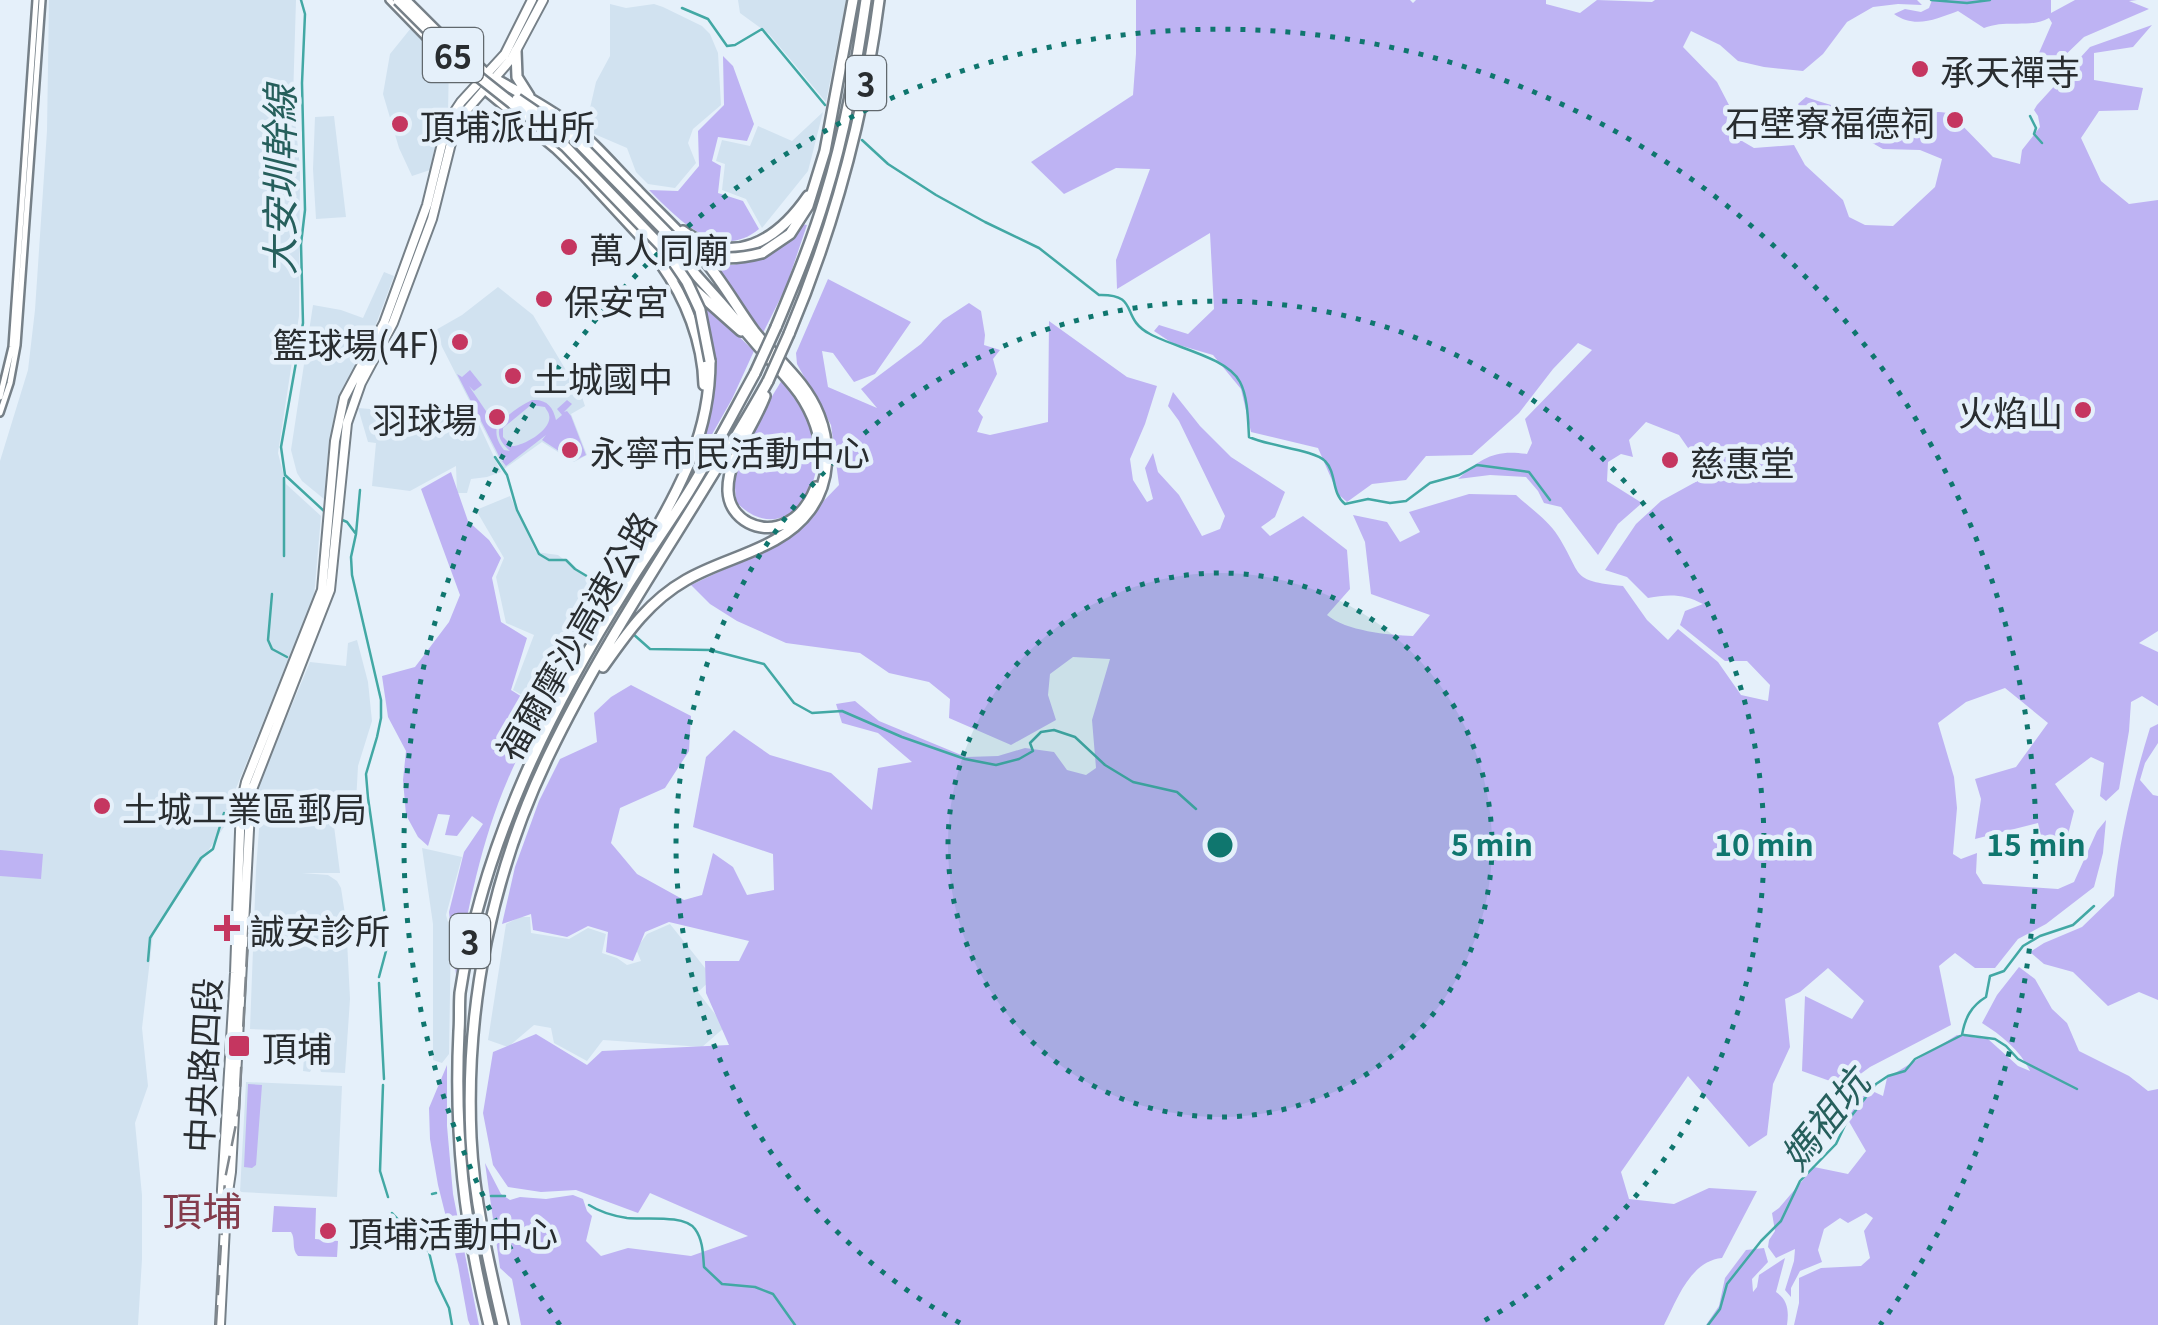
<svg xmlns="http://www.w3.org/2000/svg" width="2158" height="1325" font-family="Georgia,'Noto Sans TC',serif">
<rect width="100%" height="100%" fill="#e5f0fa"/>
<path fill="#d1e2f0" d="M49,0H296L293,99L300,168L299,316L278,453L286,484L321,516L314,597L228,808V821L153,934L142,1028L148,1086L135,1123L142,1195V1259L138,1325H0V461L28,370L35,310L47,131Z
M738,0H846L826,102L769,34L740,13Z
M610,4L626,8L654,4L663,7L702,26L710,34L718,53L721,105L693,129L688,143L696,163L675,188L648,184L636,172L627,148L585,130L596,82L610,56Z
M411,28L449,63L448,112L437,136L430,170L412,176L399,148L383,94L390,54Z
M823,112L808,171L762,228L746,199L722,190L725,164L716,161L722,140L750,146L758,126L792,141Z
M334,116L346,217L316,219L313,169L315,117Z
M384,272L394,276L366,351L344,386L333,422L324,499L302,481L297,473L291,450L313,305L341,310L363,318Z
M498,287L533,315L582,397L585,406L571,414L587,455L574,462L542,442L504,469L434,331L462,315Z
M358,408L476,418L501,472L487,477L471,479L467,493H457L456,466L410,491L372,486L376,443L368,442Z
M510,496L536,552L558,555L593,582L600,605L534,702L513,690L534,635L506,623L496,577L504,558L476,510Z
M357,640L368,682L372,721L358,766L356,803L256,799L258,786L310,662L346,666L348,643Z
M260,816L333,818L340,873H302L328,875L337,881L341,888L346,921L350,999L345,1073L321,1072L319,1066H313L310,1072L303,1071L306,1031L250,1029L256,870Z
M422,848L462,857L446,915L451,933L449,1054L442,1063L433,1060V924Z
M520,917H530L531,933L569,939L588,928L606,934L602,953L617,958L627,965L641,961L636,949L647,934L670,924L713,978L698,992L725,1027L702,1047L603,1040L587,1061L554,1043L551,1028L534,1025L508,1047L488,1040L506,924Z
M246,1082L342,1086L337,1197L240,1192Z"/>
<path fill="#beb3f3" fill-rule="evenodd" d="M1136,0H1410L1413,3L1416,0H1546V4L1580,13L1597,0L1652,2L1655,0H1917L1922,5L1898,4L1873,7L1847,22L1823,54L1803,71L1764,67L1738,61L1720,45L1691,31L1683,47L1717,82L1729,105L1725,131L1754,148L1794,145L1805,165L1843,200L1849,217L1865,225L1893,226L1935,187L1942,159L1920,150L1883,149L1842,126L1817,129L1798,104L1806,97C1833,106 1875,119 1903,118C1919,117 1937,107 1952,115L1993,157L2020,164L2022,150L2040,127L2038,116L2034,110L2037,105L2090,47L2152,25L2133,47L2094,53V80L2143,88L2138,110L2099,111L2081,138L2101,181L2129,204L2158,200V631L2139,643L2158,652V706L2142,696L2131,702L2129,731L2119,789L2106,801L2100,796L2104,763L2091,757L2055,784L2074,811L2063,854L2044,848L2038,823L1975,839L1981,799L1975,779L2016,767L2048,723L2005,688L1966,702L1938,723L1954,777L1957,808L1953,854L1961,859L1977,853L1976,873L1983,884L2058,889L2074,882L2097,831L2106,820L2103,853L2094,887L2046,924L2018,939L1995,968H1975L1955,953L1939,966L1951,1025L1870,1067L1844,1086L1802,1071L1805,996L1852,1019L1864,1001L1828,968L1800,992L1785,999L1790,1047L1773,1084L1767,1135L1749,1147L1688,1076L1621,1172L1629,1199L1674,1204L1709,1188L1757,1191L1722,1258C1690,1261 1677,1300 1664,1325H521L512,1279L500,1268L485,1163L501,1194L510,1200L520,1197L546,1199L573,1195L583,1199L587,1211L592,1216L586,1241L601,1256L628,1248L691,1256L748,1236L650,1193L638,1213L576,1190L541,1192L508,1187L493,1165L483,1113L493,1052L536,1034L587,1065L602,1051L729,1045L706,993L705,961H739L749,941L669,922L645,932L633,961L606,952L608,932L588,926L567,937L533,930L531,914L502,924L515,867L539,801L560,759L597,742L594,713L611,697L631,685L691,716L689,751L665,788L620,808L611,843L637,874L684,900L702,895L713,853L733,867L747,895L774,890L773,854L693,827L706,757L734,730L770,755L831,773L872,810L878,768L912,762L878,733L842,723L836,704L855,701L879,721L966,757L998,756L1025,748L1054,752L1067,770L1086,775L1096,768L1092,720L1110,659L1073,657L1050,674L1048,695L1056,720L1011,745L949,718L950,699L929,682L889,673L860,653L786,643L737,621L710,604L691,585L785,541L839,485L831,425L797,364L796,353L828,279L911,322L875,374L854,382L833,353L822,351L828,387L877,408L861,389L921,344L943,320L969,303L981,311L985,335L984,345L1000,350L993,359L997,374L978,411L983,417L977,432L990,435L1048,422L1049,321L1127,377L1157,386L1145,424L1130,459L1133,480L1147,502L1153,499L1145,468L1153,453L1158,472L1179,495L1202,536L1220,529L1225,516L1179,421L1168,406L1173,392L1200,426L1231,457L1285,492L1275,517L1261,527L1270,536L1303,516L1347,550L1350,589L1327,615C1346,631 1388,635 1413,636L1430,615L1371,594L1365,542L1353,515L1387,522L1400,542L1420,532L1409,512L1469,494L1516,495C1530,508 1548,520 1558,536C1583,575 1569,581 1623,586L1647,620L1668,640L1678,629L1718,662L1741,695L1768,701L1770,685L1747,661H1725L1680,625L1685,611L1703,604C1684,594 1669,594 1648,598L1627,577L1605,570L1636,524L1661,501L1701,479L1695,458L1679,435L1646,422L1629,440L1633,457L1621,454L1608,462L1607,481L1642,503L1618,524L1598,555L1561,507L1544,503L1538,491L1526,477L1490,475L1458,479C1481,458 1495,449 1527,454L1532,443L1525,419L1592,350L1578,343L1553,369L1519,413L1472,455L1426,456L1406,480L1372,484L1347,502L1338,494L1318,448L1251,432L1241,389L1213,355L1172,343L1154,331L1159,325L1188,334L1214,309L1210,233L1117,289L1116,260L1150,169L1116,168L1064,194L1031,162L1133,95L1136,54Z
M1932,0H2051V13L2075,0H2137L2129,1L2149,9L2084,37L2033,86L2022,79L2035,62L2052,23L2049,18C2029,29 2006,19 1984,28L1958,11C1936,19 1915,29 1894,14L1905,9L1921,12L1929,8Z
M723,56L733,66L754,124L747,141L718,137L712,161L721,166L718,193L743,201L759,229C718,263 677,218 649,190L678,191L699,166L698,131L724,105Z
M801,224L807,225L786,287L762,335L711,264L733,265L761,257Z
M700,299L754,351L732,399L688,477C695,457 704,438 709,417C719,379 709,336 700,299Z
M470,370L482,385L474,391L469,386L488,414L499,405L506,413L496,421L490,416L497,426C495,436 498,442 504,450L510,451C483,428 511,411 532,400C547,399 553,407 556,420L562,415L557,409L567,400L572,404L564,412L567,411L571,416L586,455L574,461L542,440L546,435L506,466L502,461L507,457L501,460L457,374L462,377ZM531,405L545,407C546,410 549,412 549,415C553,429 524,446 512,446L503,437V428Z
M782,380C792,392 813,426 816,442C826,488 783,550 736,502C736,494 734,485 735,477C737,452 768,403 782,380Z
M451,472L468,521L489,540L501,558L492,578L501,622L527,638L511,690L535,705L554,677V689C539,719 521,748 508,779C481,841 468,909 456,975L449,912L464,852L483,824L472,816L457,836L445,835L450,815L438,814L428,846L418,837L406,815L403,780L406,751L388,717L382,676L415,667L449,622L460,595L421,489Z
M2158,724V743L2145,763L2140,780L2153,795L2158,796V1000L2139,992L2108,1006L2073,972L2044,964L2030,952L2044,943L2082,927L2114,896C2119,839 2133,783 2150,728Z
M0,850L43,854L41,879L0,876Z
M2019,967L2035,979L2052,1009L2067,1023L2079,1051L2129,1076L2148,1091L2158,1089V1325H1794L1799,1303V1278L1821,1268L1861,1266L1870,1258L1864,1231L1873,1218L1866,1213L1848,1223L1840,1218L1824,1229L1818,1250L1822,1262L1800,1271L1791,1288V1297L1785,1290L1794,1261L1795,1249L1776,1258L1768,1247L1769,1240L1775,1231L1772,1213L1779,1208L1814,1167L1848,1174L1866,1151L1847,1118L1868,1089L1883,1096L1887,1078L1957,1035L1988,1039L2018,1066L2030,1071C2020,1050 2001,1035 1982,1023L1997,995Z
M447,1065V1126L453,1194L479,1325H470L468,1320L458,1265L438,1185L430,1139L429,1108Z
M248,1084L262,1085L256,1165L252,1168L244,1167Z
M274,1206L316,1208L315,1239L338,1241L337,1257L298,1256C291,1249 296,1239 291,1232H272Z
M1764,1248L1768,1262L1752,1279L1753,1292L1757,1287L1759,1275L1785,1258L1776,1292C1788,1300 1789,1311 1787,1325H1706L1719,1306L1725,1278L1746,1250Z"/>
<g fill="none" stroke-linecap="round" stroke-linejoin="round">
<path stroke="#42a8a4" stroke-width="2.5" d="M301,0L305,14L302,83L305,210L301,244L303,323L281,447L285,475L324,511
M1931,0L1967,3L1990,0
M682,8L708,19L727,46L735,45L762,29L825,105
M2030,116L2036,128L2034,134L2042,143
M862,140L888,164L936,195L985,222L1039,248L1099,295C1141,294 1119,318 1150,334C1175,348 1227,357 1240,382C1248,397 1248,421 1249,437C1268,446 1315,450 1325,461C1337,473 1331,493 1345,504L1368,499L1390,503L1406,501L1430,483L1459,475L1477,465L1529,472L1550,500
M495,457L507,475L517,510L539,554L549,560H566L575,569L595,581L608,611
M340,519L347,522L356,534L351,557L352,575L381,700V718L377,737L366,774L368,798L387,929L386,951L379,977
M356,534L360,490
M284,556V478
M272,594L268,640L272,649L287,657
M632,633L650,649L710,650L764,664L794,703L812,713L842,711L902,737L965,759L996,765L1019,759L1033,751L1030,743L1041,732L1054,730L1075,737L1105,765L1133,782L1177,792L1196,809
M148,961L150,938L201,858L213,849L224,813
M379,983L384,1079
M1964,1035L1995,1039L2006,1046L2018,1059L2077,1089
M383,1085L380,1171L388,1197
M432,1194L436,1193
M491,1196H505
M589,1205C600,1212 614,1216 627,1218C644,1220 684,1214 695,1229C703,1240 703,1254 704,1267L722,1284L755,1287L773,1294L795,1325
M392,1213L429,1252L436,1281L449,1308L452,1325
M1708,1325L1720,1309L1727,1284L1761,1241L1781,1221L1800,1181L1836,1144L1846,1123L1876,1084L1888,1076L1905,1071L1915,1059L1962,1035C1965,1018 1971,1006 1986,997L1990,976L2004,971L2023,946L2040,936L2073,925L2094,906"/>
<g stroke="#768088" stroke-width="10">
<path id="tertiary" d="M389,0L427,39L478,83
M445,34L495,79
M0,397L12,347L36,0
M0,413L10,383L17,345L42,0"/>
</g>
<g stroke="#768088" stroke-width="12">
<path id="primary" d="M221,1206L235,973L241,804L246,782L322,590L335,441L344,398L384,323L427,205L447,123L461,102L505,54L532,0
M220,1325L226,1206L231,1172L251,792L330,590L347,423L361,383L393,323L432,219L454,131L466,111L512,58L543,0"/>
</g>
<g stroke="#768088" stroke-width="14">
<path id="motorway" d="M516,51L517,77L529,96
M495,79C519,92 544,106 567,122C593,141 615,168 638,191C660,214 685,237 706,262C724,284 738,309 754,331C776,359 806,381 819,415C831,445 830,483 810,510C781,550 727,556 686,580C649,601 627,633 603,667
M485,89L556,148L584,175L670,268L741,331
M557,134C605,171 646,220 687,265C710,290 732,315 753,340C768,358 785,374 799,393C812,412 821,435 821,458
M683,231C733,268 777,241 808,196
M762,253L790,234L808,206L825,151L853,0
M661,264C686,299 703,342 704,385
M776,327C794,284 812,241 825,197C845,133 856,67 866,0
M789,334C835,225 864,117 879,0
M765,396C754,426 727,458 728,491C729,520 762,536 786,523C801,516 810,502 816,487
M642,554C678,490 710,437 710,361
M489,1325C464,1224 454,1135 459,1031C460,1019 459,1006 460,993C482,847 548,712 626,588C646,556 668,525 688,493C712,454 733,413 755,373
M503,1325C489,1264 474,1201 471,1138C465,1006 492,873 549,755C612,624 698,507 768,381"/>
</g>
<use href="#tertiary" stroke="#fff" stroke-width="5"/>
<use href="#primary" stroke="#fff" stroke-width="8"/>
<use href="#motorway" stroke="#fff" stroke-width="9"/>
<path stroke="#80878d" stroke-width="2.5" stroke-dasharray="20 10" stroke-linecap="butt" d="M216,1325L225,1179L239,1109L249,914"/>
<g stroke="#768088" stroke-width="14" stroke-linecap="butt">
<path id="trunk-bridge" d="M398,0L460,62L513,104
M405,0L445,40"/>
</g>
<g stroke="#768088" stroke-width="14" stroke-linecap="butt">
<path id="motorway-bridge" d="M517,99L573,137L671,237C703,258 724,263 762,253
M513,104L565,146L666,251L687,282L700,310L710,361
M755,373L776,327
M768,381L789,334"/>
</g>
<use href="#trunk-bridge" stroke="#fff" stroke-width="9"/>
<use href="#motorway-bridge" stroke="#fff" stroke-width="9"/>
</g>
<circle cx="1220" cy="845" r="272" fill="#0f766e" fill-opacity=".12"/>
<g fill="none" stroke="#0f766e" stroke-width="5" stroke-dasharray="5 10">
<circle cx="1220" cy="845" r="272"/>
<path d="M960 1323A544 544 0 1 1 1480 1323"/>
<path d="M560 1325A816 816 0 1 1 1880 1325"/>
</g>
<g fill="#c53660" stroke="#e5f0fa" stroke-width="4">
<circle cx="1920" cy="69" r="10"/>
<circle cx="1955" cy="120" r="10"/>
<circle cx="400" cy="124" r="10"/>
<circle cx="569" cy="247" r="10"/>
<circle cx="544" cy="299" r="10"/>
<circle cx="460" cy="342" r="10"/>
<circle cx="513" cy="376" r="10"/>
<circle cx="2083" cy="410" r="10"/>
<circle cx="497" cy="417" r="10"/>
<circle cx="570" cy="450" r="10"/>
<circle cx="1670" cy="460" r="10"/>
<circle cx="102" cy="806" r="10"/>
<path d="M222 913h10v10h10v10h-10v10h-10v-10h-10v-10h10z"/>
<rect x="227" y="1034" width="24" height="24" rx="5"/>
<circle cx="328" cy="1231" r="10"/>
</g>
<g text-anchor="middle" dominant-baseline="central" stroke-width="9" stroke-linejoin="round" paint-order="stroke">
<g fill="#e5f0fa" stroke="#61686d" stroke-width="2.5">
<rect x="423" y="28" width="60" height="54" rx="8"/>
<rect x="846" y="56" width="40" height="54" rx="8"/>
<rect x="450" y="914" width="40" height="54" rx="8"/>
</g>
<g font-size="32" font-weight="bold" fill="#292d30">
<text x="453" y="55">65</text>
<text x="866" y="83">3</text>
<text x="470" y="941">3</text>
</g>
<g font-size="35" fill="#292d30" stroke="#e5f0fa" text-anchor="start">
<text x="1940" y="69">承天禪寺</text>
<text x="1935" y="120" text-anchor="end">石壁寮福德祠</text>
<text x="420" y="124">頂埔派出所</text>
<text x="589" y="247">萬人同廟</text>
<text x="564" y="299">保安宮</text>
<text x="440" y="342" text-anchor="end">籃球場(4F)</text>
<text x="533" y="376">土城國中</text>
<text x="2063" y="410" text-anchor="end">火焰山</text>
<text x="477" y="417" text-anchor="end">羽球場</text>
<text x="590" y="450">永寧市民活動中心</text>
<text x="1690" y="460">慈惠堂</text>
<text x="122" y="806">土城工業區郵局</text>
<text x="250" y="928">誠安診所</text>
<text x="262" y="1046">頂埔</text>
<text x="348" y="1231">頂埔活動中心</text>
</g>
<g font-size="35" fill="#292d30" stroke="#e5f0fa">
<text transform="translate(574 635) rotate(-60)">福爾摩沙高速公路</text>
<text transform="translate(201 1065) rotate(-87)">中央路四段</text>
</g>
<g font-size="38" font-style="italic" fill="#265f5c" stroke="#e5f0fa">
<text transform="translate(277 180) rotate(-90)">大安圳幹線</text>
<text transform="translate(1823 1118) rotate(-51)">媽祖坑</text>
</g>
<g font-size="40" fill="#843c4c" stroke="#e5f0fa">
<text x="202" y="1209">頂埔</text>
</g>
</g>
<circle cx="1220" cy="845" r="15" fill="#0f766e" stroke="#e5f0fa" stroke-width="5"/>
<g font-size="30" text-anchor="middle" font-weight="bold" fill="#0f766e" stroke="#e5f0fa" stroke-width="9" stroke-linejoin="round" paint-order="stroke">
<text x="1492" y="856">5 min</text>
<text x="1764" y="856">10 min</text>
<text x="2036" y="856">15 min</text>
</g>
</svg>
